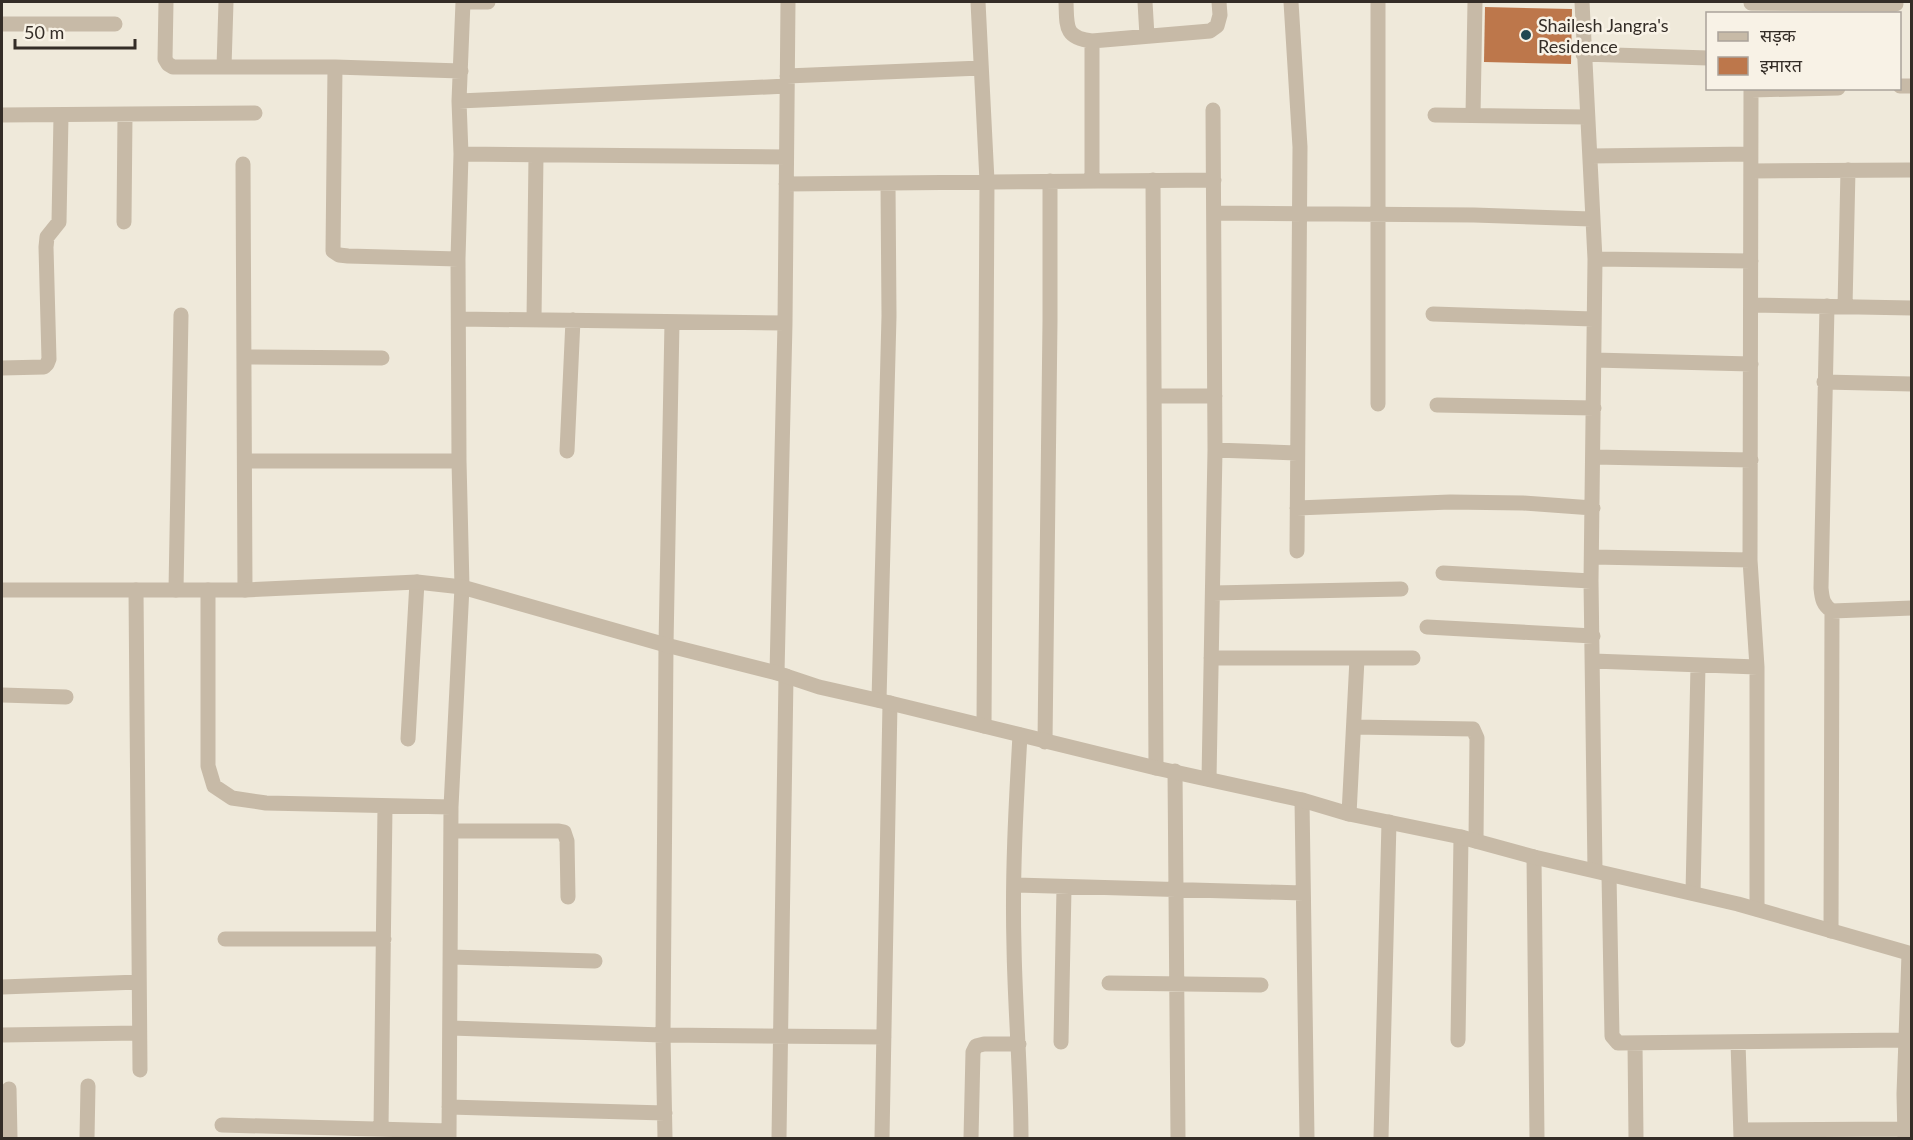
<svg xmlns="http://www.w3.org/2000/svg" width="1913" height="1140" font-family="Lato,'Noto Sans Devanagari',sans-serif">
<rect width="100%" height="100%" fill="#efe9da"/>
<path fill="#bd774b" d="M1485,7L1572,9L1571,64L1484,62Z"/>
<g fill="none" stroke-linecap="round" stroke-linejoin="round">
<path stroke="#c7baa7" stroke-width="15" d="M166,2L165,59L168,64L173,67H335L461,71
M463,2H488
M978,2L987,181L984,726
M1066,2C1067,26 1064,38 1092,41V181
M1145,2L1147,36
M1291,2L1300,147L1297,551
M1582,2L1595,259L1591,581L1595,870
M1751,3L1896,4
M2,24H115
M1092,41L1210,31L1217,26L1220,15L1219,2
M1583,54L1708,58
M224,67L226,2
M335,67L333,251L339,255L348,256L458,259
M787,76L981,68
M1900,86H1912
M1751,88L1750,560L1757,667V909
M1751,90L1838,88
M459,101L787,86
M2,115L255,113
M1435,115L1587,117
M1473,115L1475,2
M461,154L786,157
M1591,156L1750,154
M243,164L245,590
M1751,171L1912,170
M1153,180L1156,768
M786,184L1214,180
M1214,213L1474,215L1591,219
M124,222L125,115
M1595,259L1751,261
M1751,305L1912,308
M1827,306L1821,588C1822,599 1823,605 1832,611L1831,931
M1845,307L1848,170
M1433,314L1593,319
M459,319L785,323
M534,320L536,155
M245,357L382,358
M1594,360L1751,364
M2,368L44,367L47,364L49,359L46,247L47,237L59,222L61,116
M1824,382L1912,384
M1155,396H1215
M1378,404V2
M1437,405L1594,408
M1215,450L1297,453
M567,451L573,320
M1593,457L1751,460
M245,461H459
M1297,508L1450,502L1523,503L1593,508
M1592,557L1750,560
M1443,573L1591,581
M136,590L140,1070
M176,590L181,315
M208,590V766L214,786L232,798L266,803L451,807
M1213,593L1401,589
M1832,611L1912,608
M1427,627L1593,636
M1211,658H1413
M1593,661L1757,667
M777,673L785,323L788,2
M2,695L66,697
M879,700L889,316L888,184
M1354,727L1473,729L1477,738L1476,841
M1020,735C1016,805 1012,876 1014,946C1015,1010 1021,1074 1021,1138
M408,739L417,582
M1045,742L1050,321V181
M1175,771L1178,1138
M1209,779L1215,450L1213,110
M1302,800L1307,1138
M1349,814L1357,659
M451,831H559L564,832L567,841L568,897
M1534,857L1537,1138
M1609,875L1612,1036L1618,1043L1906,1040
M1014,885L1303,893
M1693,893L1698,666
M225,939H384
M451,957L595,961
M1109,983L1261,985
M2,987L139,982
M451,1028L663,1035L884,1037
M2,1035L139,1033
M1458,1040L1461,837
M1061,1042L1064,888
M1738,1042L1741,1138
M1635,1043L1636,1138
M9,1089L10,1138
M449,1107L665,1113
M222,1125L449,1131
M381,1129L385,806
M1741,1130L1904,1129
M87,1138L88,1086
M449,1138L451,807L462,587L459,461L458,259L461,154L459,101L463,2
M665,1138L663,1035L666,645L672,322
M779,1138L786,676
M882,1138L890,703
M971,1138L973,1052L976,1046L984,1044H1019
M1381,1138L1389,822
M1905,1138L1904,1094L1909,954"/>
<path stroke="#c7baa7" stroke-width="15" d="M2,590H245L417,582L462,587L666,645L777,673L819,687L890,703L1156,768L1302,800L1349,814L1461,837L1534,857L1738,904L1912,954"/>
</g>
<circle fill="#204852" stroke="#f8f2e6" stroke-width="2" cx="1526" cy="35" r="6"/>
<g text-anchor="middle" dominant-baseline="central" stroke-width="5" stroke-linejoin="round" paint-order="stroke">
<g font-size="18" fill="#342d27" stroke="#f8f2e6" text-anchor="start">
<text x="1538" y="25">Shailesh Jangra's<tspan x="1538" dy="21">Residence</tspan></text>
</g>
</g>
<rect width="1913" height="1140" fill="none" stroke="#342d27" stroke-width="6"/>
<rect x="1706" y="12" width="195" height="78" fill="#f8f2e6" stroke="#aaa39a" stroke-width="1.5"/>
<rect x="1718" y="32" width="30" height="9" fill="#c7baa7" stroke="#aaa39a" stroke-width="1.5"/>
<text x="1760" y="42" font-size="18" fill="#342d27">सड़क</text>
<rect x="1718" y="57" width="30" height="18" fill="#bd774b" stroke="#aaa39a" stroke-width="1.5"/>
<text x="1760" y="72" font-size="18" fill="#342d27">इमारत</text>
<path d="M15 39v9h120v-9" fill="none" stroke="#342d27" stroke-width="3"/>
<text x="24" y="39" font-size="18" fill="#342d27" stroke="#f8f2e6" stroke-width="4.5" paint-order="stroke">50 m</text>
</svg>
